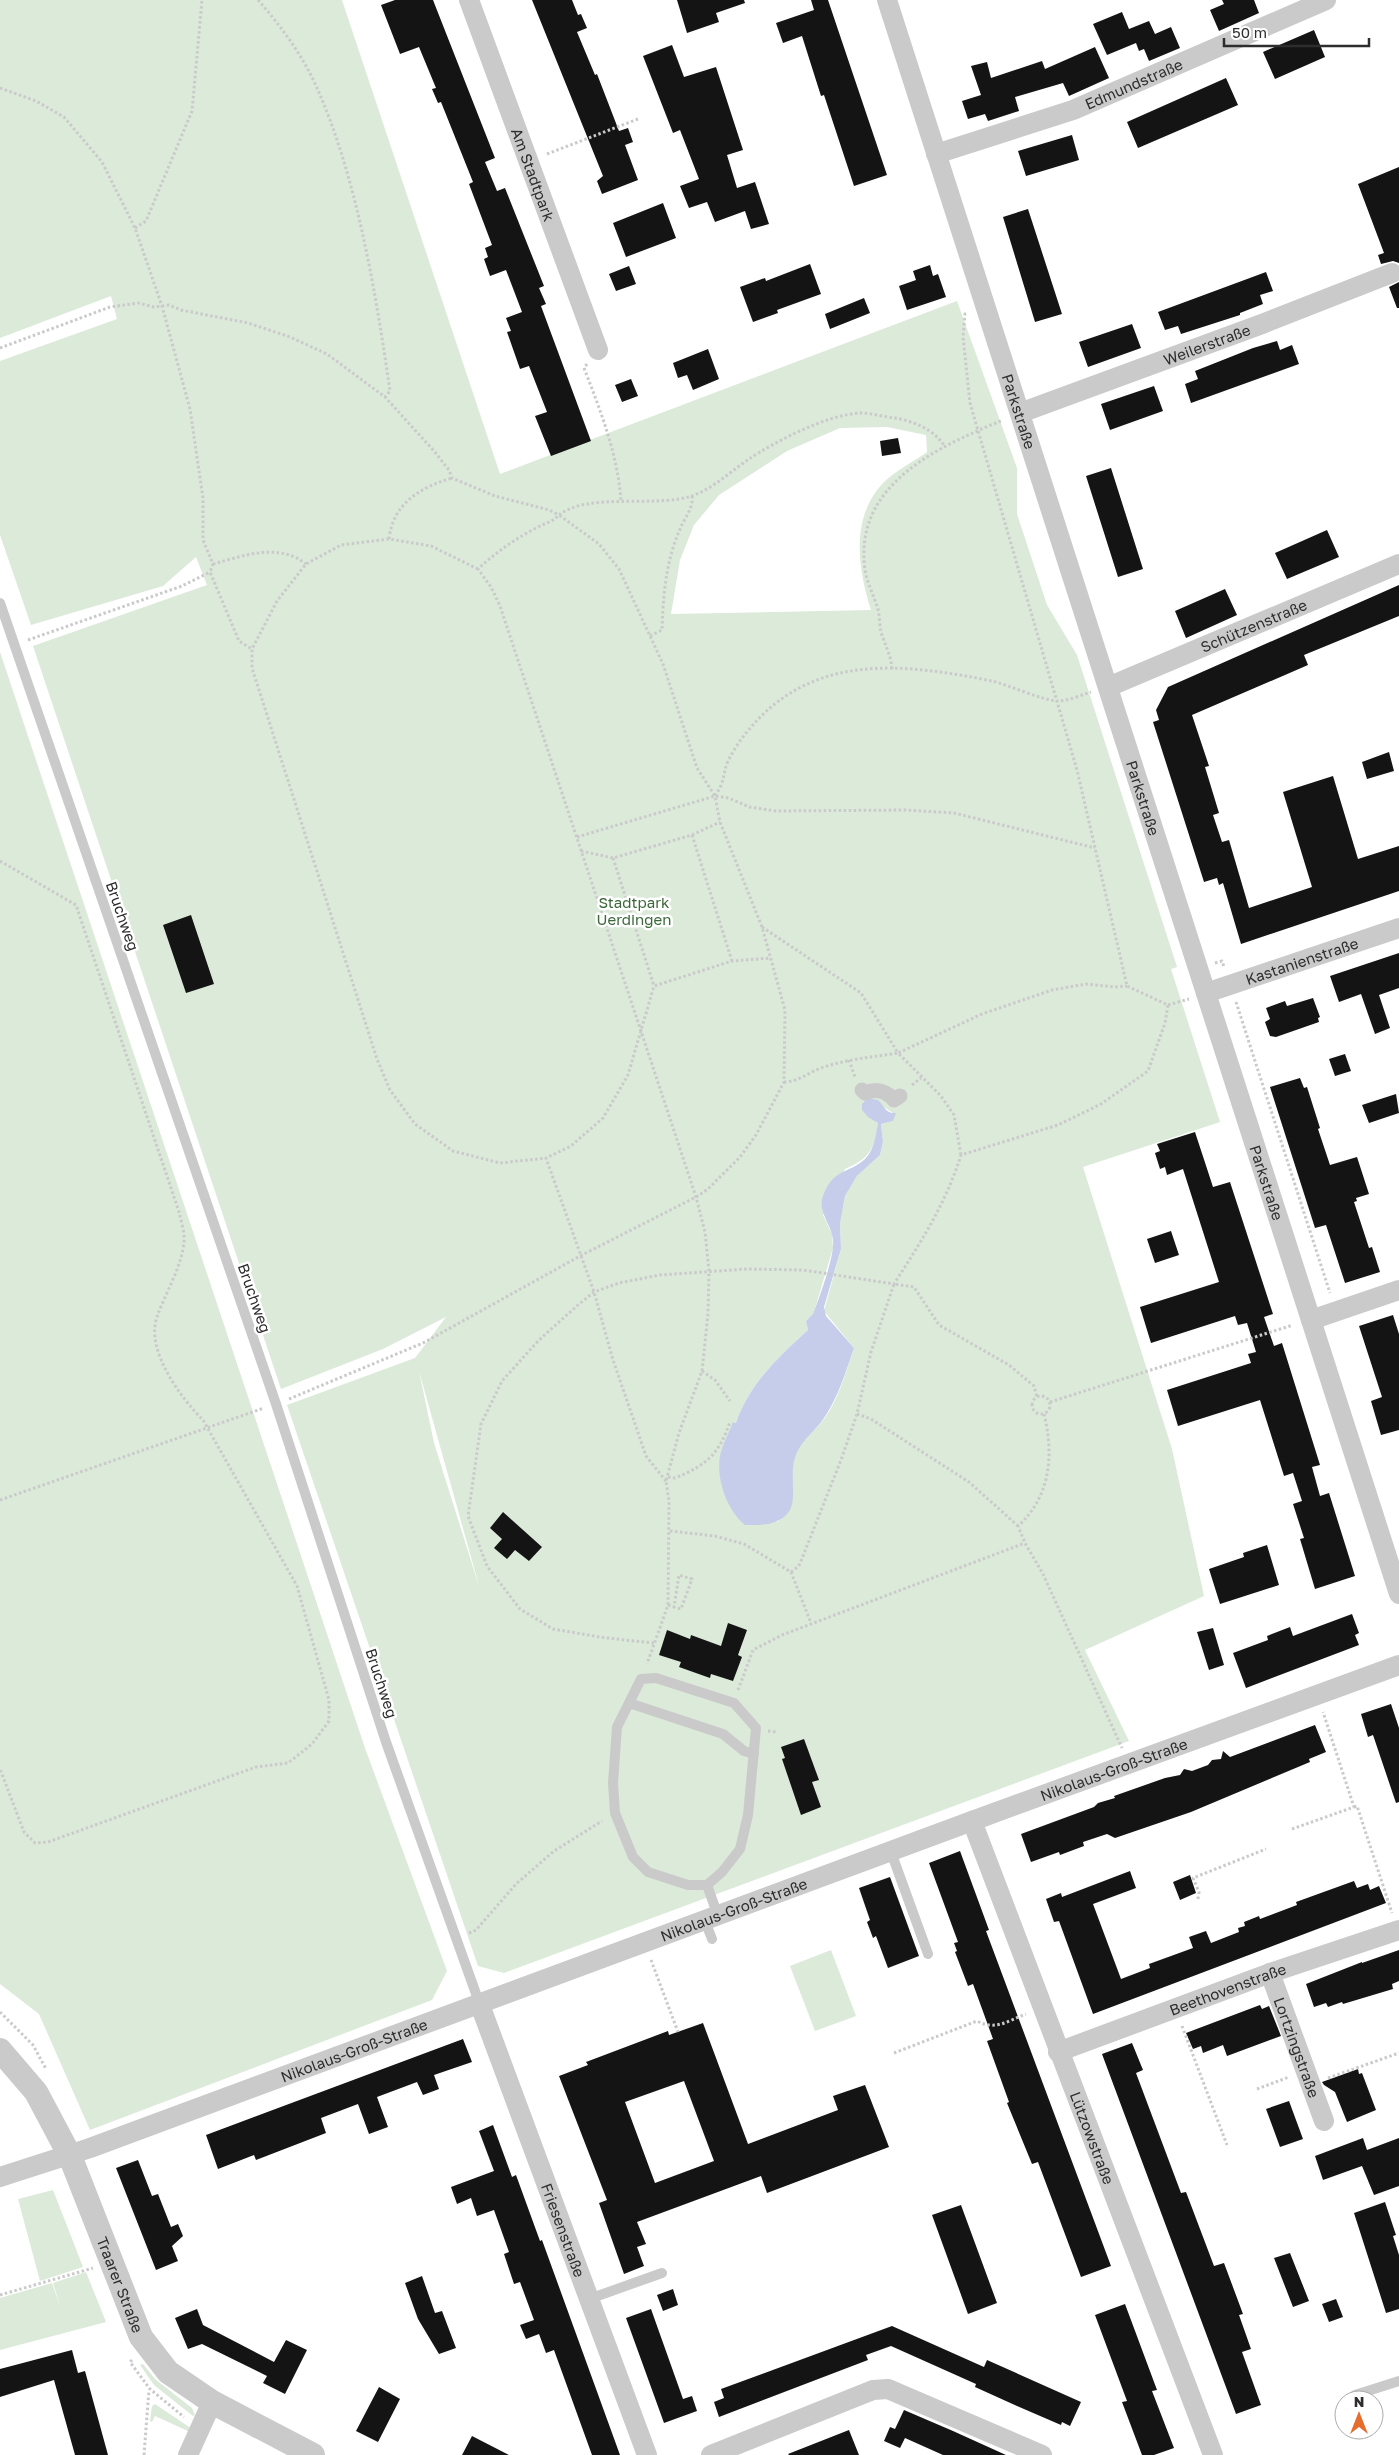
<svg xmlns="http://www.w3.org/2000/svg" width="1399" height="2455" font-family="'Golos Text',sans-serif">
<rect width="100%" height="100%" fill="#fff"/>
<path fill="#dceada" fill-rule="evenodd" d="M0,0H342L500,474L957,301L1017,468V514L1047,605L1077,655L1177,967L1171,969L1220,1122L1083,1167L1172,1449L1204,1596L1085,1650L1129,1741L504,1973L478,1966L287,1405L415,1358L446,1317L383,1349L281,1389L33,646L207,585L196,557L163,586L31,625L0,535V361L117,319L111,296L0,338ZM887,427L926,435L927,452C913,462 895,471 883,483C850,518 858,569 871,610L671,614L680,560L694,525L719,495L787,451L840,428ZM864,1101L882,1106L893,1113V1121L881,1124L883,1142L880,1155L857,1176L845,1196L840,1224L841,1249L824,1311L854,1348C846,1371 839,1399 824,1419C814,1432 802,1440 796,1455C784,1483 806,1499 777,1522L733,1422L736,1423C748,1386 779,1356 808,1330L806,1321L813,1315L833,1248L832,1234L823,1215L845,1169C869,1159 875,1149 878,1123L862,1108ZM419,1371L478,1582V1583L434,1443ZM691,1635L721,1646L710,1677L680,1667Z
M0,652L365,1748L447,1971L432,2000L90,2130L39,2014L0,1984Z
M831,1950L856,2016L815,2031L790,1966Z
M53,2190L83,2267L40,2281L18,2199Z
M86,2272L106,2322L0,2350V2298L52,2283L61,2309L53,2283Z
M143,2364L155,2379L192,2408L195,2415L193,2416L154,2385L140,2365Z
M155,2404L192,2429L190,2432L155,2416L152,2422L150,2421L152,2406Z"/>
<path fill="#c5cdeb" d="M867,1098L878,1100C885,1106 885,1114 896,1113L893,1121L881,1124L883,1142L880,1155L857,1176L845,1196L840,1224L841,1249L824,1307L826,1316L854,1348C846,1371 838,1398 824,1418C814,1433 801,1440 795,1458C789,1474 798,1501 788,1513C777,1526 760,1525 745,1525C727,1510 716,1480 720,1456C722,1445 729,1433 733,1422L736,1423C748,1386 779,1356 808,1330L806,1321L813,1314C819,1298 835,1256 833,1240C832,1225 817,1212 823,1196C833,1168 849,1174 865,1159C874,1151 876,1134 878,1123L868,1117L862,1110V1104Z"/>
<path fill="#141414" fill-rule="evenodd" d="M395,0H433L495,158L485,162L497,191L505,188L544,286L539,288L546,304L541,306L591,441L551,456L535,416L547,412L529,366L520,369L507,332L511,331L506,318L522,312L506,270L490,276L484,259L488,257L485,248L492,245L469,184L473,182L441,102L438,103L432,89L436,88L419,47L400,54L381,5Z
M532,0H572L578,15L581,14L587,28L577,32L595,75L597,74L619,131L628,128L633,142L625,145L638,180L602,194L597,181L603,176Z
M677,0H744L745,3L716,13L719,22L687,33Z
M811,0H828L887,175L854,186L824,95L821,96L802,36L783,43L776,23L814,10Z
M1222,0H1254L1259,13L1219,31L1210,10L1224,4Z
M1122,12L1129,29L1149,21L1155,34L1171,27L1180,48L1149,61L1144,49L1139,51L1136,43L1107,55L1093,24Z
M1314,30L1325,57L1275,79L1263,52Z
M672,45L684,77L716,67L743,150L727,155L737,188L755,182L769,224L751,229L745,211L715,222L707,202L689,208L680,186L699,179L680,130L673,133L643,56Z
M1095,47L1109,78L1069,96L1063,83L1015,97L1019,111L988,121L985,114L968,119L962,101L981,95L971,66L987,62L991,78L1042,61L1045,69Z
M1226,78L1238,105L1138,148L1127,122Z
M1072,135L1079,160L1026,176L1018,151Z
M1399,167V263L1393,261L1381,264L1378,255L1384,253L1358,184Z
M663,203L676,238L626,257L613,223Z
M1028,209L1062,314L1035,322L1003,217Z
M810,264L821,294L777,310L778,313L753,322L740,287L765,278L766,281Z
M930,265L933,276L938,274L946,297L907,310L899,286L916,280L913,271Z
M629,266L636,284L616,291L609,274Z
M1266,272L1273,291L1260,295L1263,304L1240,313V315L1181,334L1178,326L1165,330L1158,312Z
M1399,282V308H1397L1389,287Z
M864,298L870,313L830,329L825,314Z
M1132,324L1141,348L1088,367L1079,342Z
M1277,341L1280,350L1292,345L1299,364L1191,403L1185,384L1198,379L1195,371L1253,348Z
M708,349L719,379L693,390L687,375L678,378L673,363Z
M631,379L638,396L622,402L615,385Z
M1154,386L1163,411L1110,430L1101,404Z
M898,438L901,453L882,456L880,441Z
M1111,468L1143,569L1118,577L1086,476Z
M1327,530L1339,557L1287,579L1275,553Z
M1399,585V616L1304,655L1308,665L1192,715L1209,766L1205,767L1219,813L1213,815L1222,842L1229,840L1249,908L1312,887L1283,792L1333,776L1358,859L1399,846V891L1241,944L1223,883L1219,885L1217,878L1204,882L1153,722L1159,720L1156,710L1168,687Z
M1225,589L1237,615L1186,638L1175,611Z
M1389,752L1394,771L1367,779L1362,762Z
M191,915L214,984L186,993L163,925Z
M1399,953V988L1379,995L1390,1028L1375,1034L1361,994L1339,1002L1330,976Z
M1313,998L1320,1017L1318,1018L1319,1022L1276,1037L1270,1036L1265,1022L1270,1019L1266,1008L1285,1001L1287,1006Z
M1345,1054L1351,1071L1335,1076L1329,1059Z
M1300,1078L1304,1088L1307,1087L1320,1128L1318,1129L1330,1165L1357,1157L1369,1194L1356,1198L1357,1201L1354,1202L1369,1248L1372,1247L1380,1272L1345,1283L1326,1225L1315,1228L1270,1087Z
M1396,1094L1399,1113L1369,1123L1362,1105Z
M1195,1132L1213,1187L1230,1182L1273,1314L1264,1317L1274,1346L1282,1343L1320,1465L1312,1467L1320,1496L1329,1493L1355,1576L1315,1589L1300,1539L1304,1538L1293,1504L1302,1501L1293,1473L1284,1476L1260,1400L1178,1426L1167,1390L1251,1363L1248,1354L1256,1352L1247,1323L1238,1325L1235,1316L1151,1343L1140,1307L1219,1282L1183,1169L1167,1175L1165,1167L1160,1169L1155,1153L1160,1151L1157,1144Z
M1171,1231L1179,1255L1155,1263L1147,1239Z
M1393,1315L1399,1334V1430L1381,1435L1371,1401L1382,1397L1359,1326Z
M503,1512L542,1547L529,1561L515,1550L507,1559L494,1548L502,1539L490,1528Z
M1267,1545L1279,1585L1220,1604L1209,1569L1244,1557L1243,1553Z
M1352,1614L1359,1633L1355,1635L1359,1645L1246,1688L1233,1653L1268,1640L1267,1636L1290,1627L1293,1636Z
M728,1623L747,1630L738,1655L742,1657L733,1681L711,1674L710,1678L679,1667L681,1662L659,1655L667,1630L690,1639L691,1635L721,1646Z
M1213,1628L1224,1665L1209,1670L1197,1632Z
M1391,1704L1399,1728V1802L1396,1803L1373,1735L1368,1737L1361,1714Z
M1315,1725L1326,1752L1309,1759L1310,1762L1191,1812L1115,1838L1107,1834L1083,1842L1084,1846L1060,1855L1059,1852L1031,1862L1021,1834L1094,1807L1098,1803L1115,1798L1114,1796L1165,1778L1180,1775L1184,1769L1192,1771L1208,1765L1212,1760L1221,1759L1223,1751L1230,1757Z
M804,1739L819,1780L812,1782L821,1807L801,1815L782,1759L785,1758L781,1747Z
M960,1851L989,1930L986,1931L1111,2266L1081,2277L1038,2162L1032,2164L1007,2103L1009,2102L987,2041L993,2039L973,1984L968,1986L955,1952L957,1951L954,1943L958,1942L929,1863Z
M1130,1871L1136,1888L1093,1904L1121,1979L1150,1968L1149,1964L1193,1948L1189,1937L1206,1931L1211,1943L1239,1932L1238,1928L1245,1926L1244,1922L1259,1916L1260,1919L1297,1905L1296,1902L1354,1881L1357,1888L1368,1884L1370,1890L1379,1886L1386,1903L1093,2014L1059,1921L1054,1922L1046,1899L1061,1893L1062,1897Z
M1190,1875L1196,1893L1180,1900L1173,1882Z
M890,1877L919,1956L888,1968L876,1936L873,1938L867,1922L870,1920L859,1888Z
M1399,1950V1981L1392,1984L1393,1989L1343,2004L1342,2002L1328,2007L1326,2003L1314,2007L1306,1984L1362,1962V1963Z
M1260,2005L1262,2009L1269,2006L1281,2036L1227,2056L1223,2045L1203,2053L1201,2046L1193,2049L1186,2033Z
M703,2023L748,2144L838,2110L833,2096L865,2085L889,2147L767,2193L761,2176L637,2222L646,2244L637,2247L644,2266L624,2274L599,2203L607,2200L559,2076L588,2065L586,2062L668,2031L669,2035ZM684,2081L714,2161L655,2183L625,2102Z
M463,2039L472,2062L434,2075L439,2089L423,2095L417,2082L377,2097L388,2127L369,2134L358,2104L321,2118L326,2133L256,2160L254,2155L218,2169L206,2135Z
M1132,2043L1143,2070L1136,2073L1181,2193L1186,2192L1214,2266L1224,2263L1243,2314L1239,2315L1251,2349L1242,2352L1261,2405L1236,2414L1102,2054Z
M1358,2069L1359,2074L1362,2073L1376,2110L1347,2122L1335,2092L1324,2085L1322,2082Z
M1289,2101L1303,2139L1280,2147L1266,2109Z
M493,2125L512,2177L516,2175L540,2241L542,2240L620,2455H592L554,2350L546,2353L539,2334L526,2339L520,2325L534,2320L520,2282L514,2284L504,2254L509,2252L494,2210L477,2216L471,2198L457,2204L451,2187L494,2171L479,2131Z
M1363,2138L1367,2150L1399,2138V2186L1374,2195L1362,2166L1323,2180L1315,2156Z
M138,2160L152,2196L158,2194L171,2227L178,2224L183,2236L172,2246L178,2261L156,2270L116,2168Z
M1385,2202L1396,2235L1393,2236L1399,2255V2309L1386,2313L1354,2213Z
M961,2205L997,2303L968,2314L932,2215Z
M1290,2253L1309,2301L1293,2307L1274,2258Z
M422,2276L435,2313L442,2311L456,2348L439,2354L418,2319L405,2283Z
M673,2289L678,2305L663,2311L657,2295Z
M1336,2299L1343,2317L1329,2322L1322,2304Z
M1125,2304L1157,2390L1152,2391L1174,2448L1154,2455H1142L1122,2402L1127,2401L1095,2315Z
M197,2309L203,2325L274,2362L286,2340L307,2350L285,2394L263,2383L267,2376L202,2344L188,2349L175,2318Z
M651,2309L683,2399L692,2396L697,2411L664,2423L626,2318Z
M892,2326L984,2367L987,2360L1081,2402L1070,2426L1062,2422L1061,2425L1017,2406L975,2387L976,2384L891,2346L866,2355L868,2360L719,2417L714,2402L724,2398L721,2389Z
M72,2350L78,2373L85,2371L108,2455H75L54,2380L0,2397V2369Z
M379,2387L400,2399L378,2442L356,2431Z
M904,2410L953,2431L1006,2455H943L905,2438L900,2448L884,2441L890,2427L895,2429Z
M849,2430L859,2455H789L788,2454Z
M472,2436L509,2455H462Z"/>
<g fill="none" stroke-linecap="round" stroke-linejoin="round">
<path stroke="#cacaca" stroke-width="3" stroke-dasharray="2.5 2.5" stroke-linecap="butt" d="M258,0C281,26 303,56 317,88C357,178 376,294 390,391L385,397
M0,88L36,101L64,117L102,162L135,228L162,306L190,409L203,498V540L213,564L210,572L239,641L252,649
M547,154L638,119
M135,228L146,221L192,111L202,0
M0,348L110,307L138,303L154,307L169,305L181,310L248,323L290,337L327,354L385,397L434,451L449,470L452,478L495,496L549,510L559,515C588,492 655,508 692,496C714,488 731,471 749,459C776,441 828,414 861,413C872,413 884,417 895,418C914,421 935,430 945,447
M587,364L584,368C601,412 618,455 621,502
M389,539C393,503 421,487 452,478
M213,564C243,556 278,542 306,564
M478,569L431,546L389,539L341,545L306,564L277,601L252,649V668L377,1059L390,1090L415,1124L453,1151L500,1163L546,1158
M650,636L662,630C663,596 666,559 681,527C685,517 694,507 692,496
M28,640L182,586L210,572
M892,669C891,655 885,645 881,632C879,624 880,614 877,606C873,594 867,582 865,570C853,484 938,447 1003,420
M715,796C726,780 722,775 728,761C733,751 740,740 747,732C811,652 902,663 992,681C1009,685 1044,701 1058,701C1068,701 1081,695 1091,692
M692,835L732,961
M577,837L715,796L729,798L749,807L776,811L905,810L954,813L1095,848
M581,851L613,858L692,835L720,822
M613,858L654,986
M0,861L76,905L179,1212C181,1221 185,1233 184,1242C182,1266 165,1294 157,1317C145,1350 181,1398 203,1420L297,1586L329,1700V1721L312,1744L288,1763L256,1767L48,1842L35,1843L24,1832L0,1769
M762,927L861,993L898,1053L982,1014L1052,990L1086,984L1115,987L1127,986
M1215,963L1222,961L1224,967
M1236,1002L1330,1293
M1168,1005L1189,999
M849,1060L855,1077
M784,1082C799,1082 810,1071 824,1067C848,1059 873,1057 898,1053L941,1096L954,1115L961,1155
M912,1085L921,1078
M702,1371L715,1380L730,1401
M1032 1405a9 9 0 1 1 18 0a9 9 0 1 1-18 0Z
M289,1399L423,1343L580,1256L696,1197L708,1189L740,1157L756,1135L784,1082L785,1010L762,927L720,822L715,796L697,768L663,664L619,569L599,544L559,515C551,523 545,523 536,528C515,539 495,553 478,569L491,587L500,606L696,1197L705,1232L709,1271L708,1314L702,1371L679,1433L666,1481L669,1501L668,1605L647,1664
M1050,1402L1293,1325
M857,1414L871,1419L969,1482L1018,1526
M1044,1414C1054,1454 1051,1496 1018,1526L1025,1543L1043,1574L1122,1748
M668,1477L675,1478C707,1465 719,1454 730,1422
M666,1481L646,1456L613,1360L594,1292L546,1158L571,1146L603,1118L628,1075L654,986L732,961L771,958
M0,1500L264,1408
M670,1531L715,1536L744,1544L791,1572L811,1623
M791,1572L799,1566L841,1460L857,1414L871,1352L894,1284L914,1287L939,1325L1009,1365L1034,1386L1037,1397
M668,1605L674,1607L679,1575L692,1579L681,1609L674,1607
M654,1643L606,1638L553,1629L520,1609L487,1566L468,1516L481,1424L502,1381L539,1340L578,1305L594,1292L619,1283L660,1275L747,1269L803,1270L894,1284C921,1242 946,1203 961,1155L1058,1125L1101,1104L1148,1071L1165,1023L1168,1005L1127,986L1077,770L970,403L963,337L965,314L968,313
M738,1690L753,1650L782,1635L1025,1543
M768,1731L776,1732
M1354,1807L1357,1806L1392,1913
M1292,1829L1354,1807L1323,1712
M1198,1899L1199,1892L1193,1878L1266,1849
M469,1933L476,1930L516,1884L554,1851L602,1821
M651,1960L678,2032
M0,2012L33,2045L46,2069
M1182,2026L1227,2145
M894,2053L977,2021C995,2031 1008,2021 1026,2014
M1328,2078L1399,2053
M1257,2089L1289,2077
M0,2295L93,2268
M132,2360L130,2362L150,2389L184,2417
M144,2455L149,2390"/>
<path stroke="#cacaca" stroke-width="10" d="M0,603L276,1404L386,1742L480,2005
M629,1703L641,1679L656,1678L734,1703L756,1728L748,1815L740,1849L722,1872L707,1885H688L648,1872L633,1857L615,1813L613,1783L617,1727L629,1703L723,1734L744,1751L754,1754
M891,1852L928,1954
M707,1885L718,1916
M705,1921L712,1939
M589,2299L662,2273
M1355,2395L1399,2381"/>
<path stroke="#cacaca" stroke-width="15" d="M862,1090L865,1093C877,1088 886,1091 894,1100L900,1096"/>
<g stroke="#cacaca" stroke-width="20">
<path id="s1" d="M469,0L598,350"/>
<path id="s2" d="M887,0L1399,1594"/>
<path id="s3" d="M936,154L1073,110L1326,0"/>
<path id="s4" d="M1020,413L1262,324L1392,273"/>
<path id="s5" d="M1108,687L1399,564"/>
<path id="s6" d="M1206,993L1399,928"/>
<path d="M1311,1320L1399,1290"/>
<path id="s7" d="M972,1821L1213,2455"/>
<path id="s8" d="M1270,1973L1324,2121"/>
<path id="s9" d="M480,2005L647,2455"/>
<path id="s10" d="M1058,2052L1270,1973L1399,1930"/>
<path id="s11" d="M0,2177L90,2148L972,1821L1399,1665"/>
<path d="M188,2455L212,2402"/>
<path d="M711,2455L873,2390L888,2389L1042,2455"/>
</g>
<path stroke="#cacaca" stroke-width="24" id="s12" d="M0,2050L36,2092L70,2156L141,2337L168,2372L212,2402L313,2455"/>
</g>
<g text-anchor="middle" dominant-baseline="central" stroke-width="5" stroke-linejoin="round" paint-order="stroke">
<g font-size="15" fill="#2d2d2d" stroke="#fff">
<text stroke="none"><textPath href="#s3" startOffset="210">Edmundstraße</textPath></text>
<text stroke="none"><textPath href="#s1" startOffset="186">Am Stadtpark</textPath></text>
<text stroke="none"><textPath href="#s4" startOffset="199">Weilerstraße</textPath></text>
<text stroke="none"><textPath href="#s2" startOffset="432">Parkstraße</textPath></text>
<text stroke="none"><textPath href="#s5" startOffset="158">Schützenstraße</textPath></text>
<text stroke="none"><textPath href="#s2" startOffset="838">Parkstraße</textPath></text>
<text transform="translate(123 916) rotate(71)">Bruchweg</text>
<text stroke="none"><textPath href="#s6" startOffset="101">Kastanienstraße</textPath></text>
<text stroke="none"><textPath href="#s2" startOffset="1242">Parkstraße</textPath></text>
<text transform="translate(255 1298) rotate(71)">Bruchweg</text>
<text transform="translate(382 1683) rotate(72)">Bruchweg</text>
<text stroke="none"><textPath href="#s11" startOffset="1186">Nikolaus-Groß-Straße</textPath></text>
<text stroke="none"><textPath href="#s11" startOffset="781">Nikolaus-Groß-Straße</textPath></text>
<text stroke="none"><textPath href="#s10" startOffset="181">Beethovenstraße</textPath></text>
<text stroke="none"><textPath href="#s8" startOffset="79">Lortzingstraße</textPath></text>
<text stroke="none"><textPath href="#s11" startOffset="376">Nikolaus-Groß-Straße</textPath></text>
<text stroke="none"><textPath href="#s7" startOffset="339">Lützowstraße</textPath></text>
<text stroke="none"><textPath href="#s9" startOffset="240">Friesenstraße</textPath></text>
<text stroke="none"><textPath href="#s12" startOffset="266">Traarer Straße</textPath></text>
</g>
<g font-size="15" fill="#3c683a" stroke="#fff">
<text x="634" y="902">Stadtpark<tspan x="634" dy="17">Uerdingen</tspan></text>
</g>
</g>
<g transform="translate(1359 2415)"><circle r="24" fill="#ffffff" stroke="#ababab"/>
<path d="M0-4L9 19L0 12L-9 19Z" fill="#e56d2d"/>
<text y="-8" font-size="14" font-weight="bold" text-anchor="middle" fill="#2d2d2d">N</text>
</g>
<path d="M1224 38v8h145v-8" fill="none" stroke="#2d2d2d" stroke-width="2.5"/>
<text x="1232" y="38" font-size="15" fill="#2d2d2d" stroke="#ffffff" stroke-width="4" paint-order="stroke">50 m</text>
</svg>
